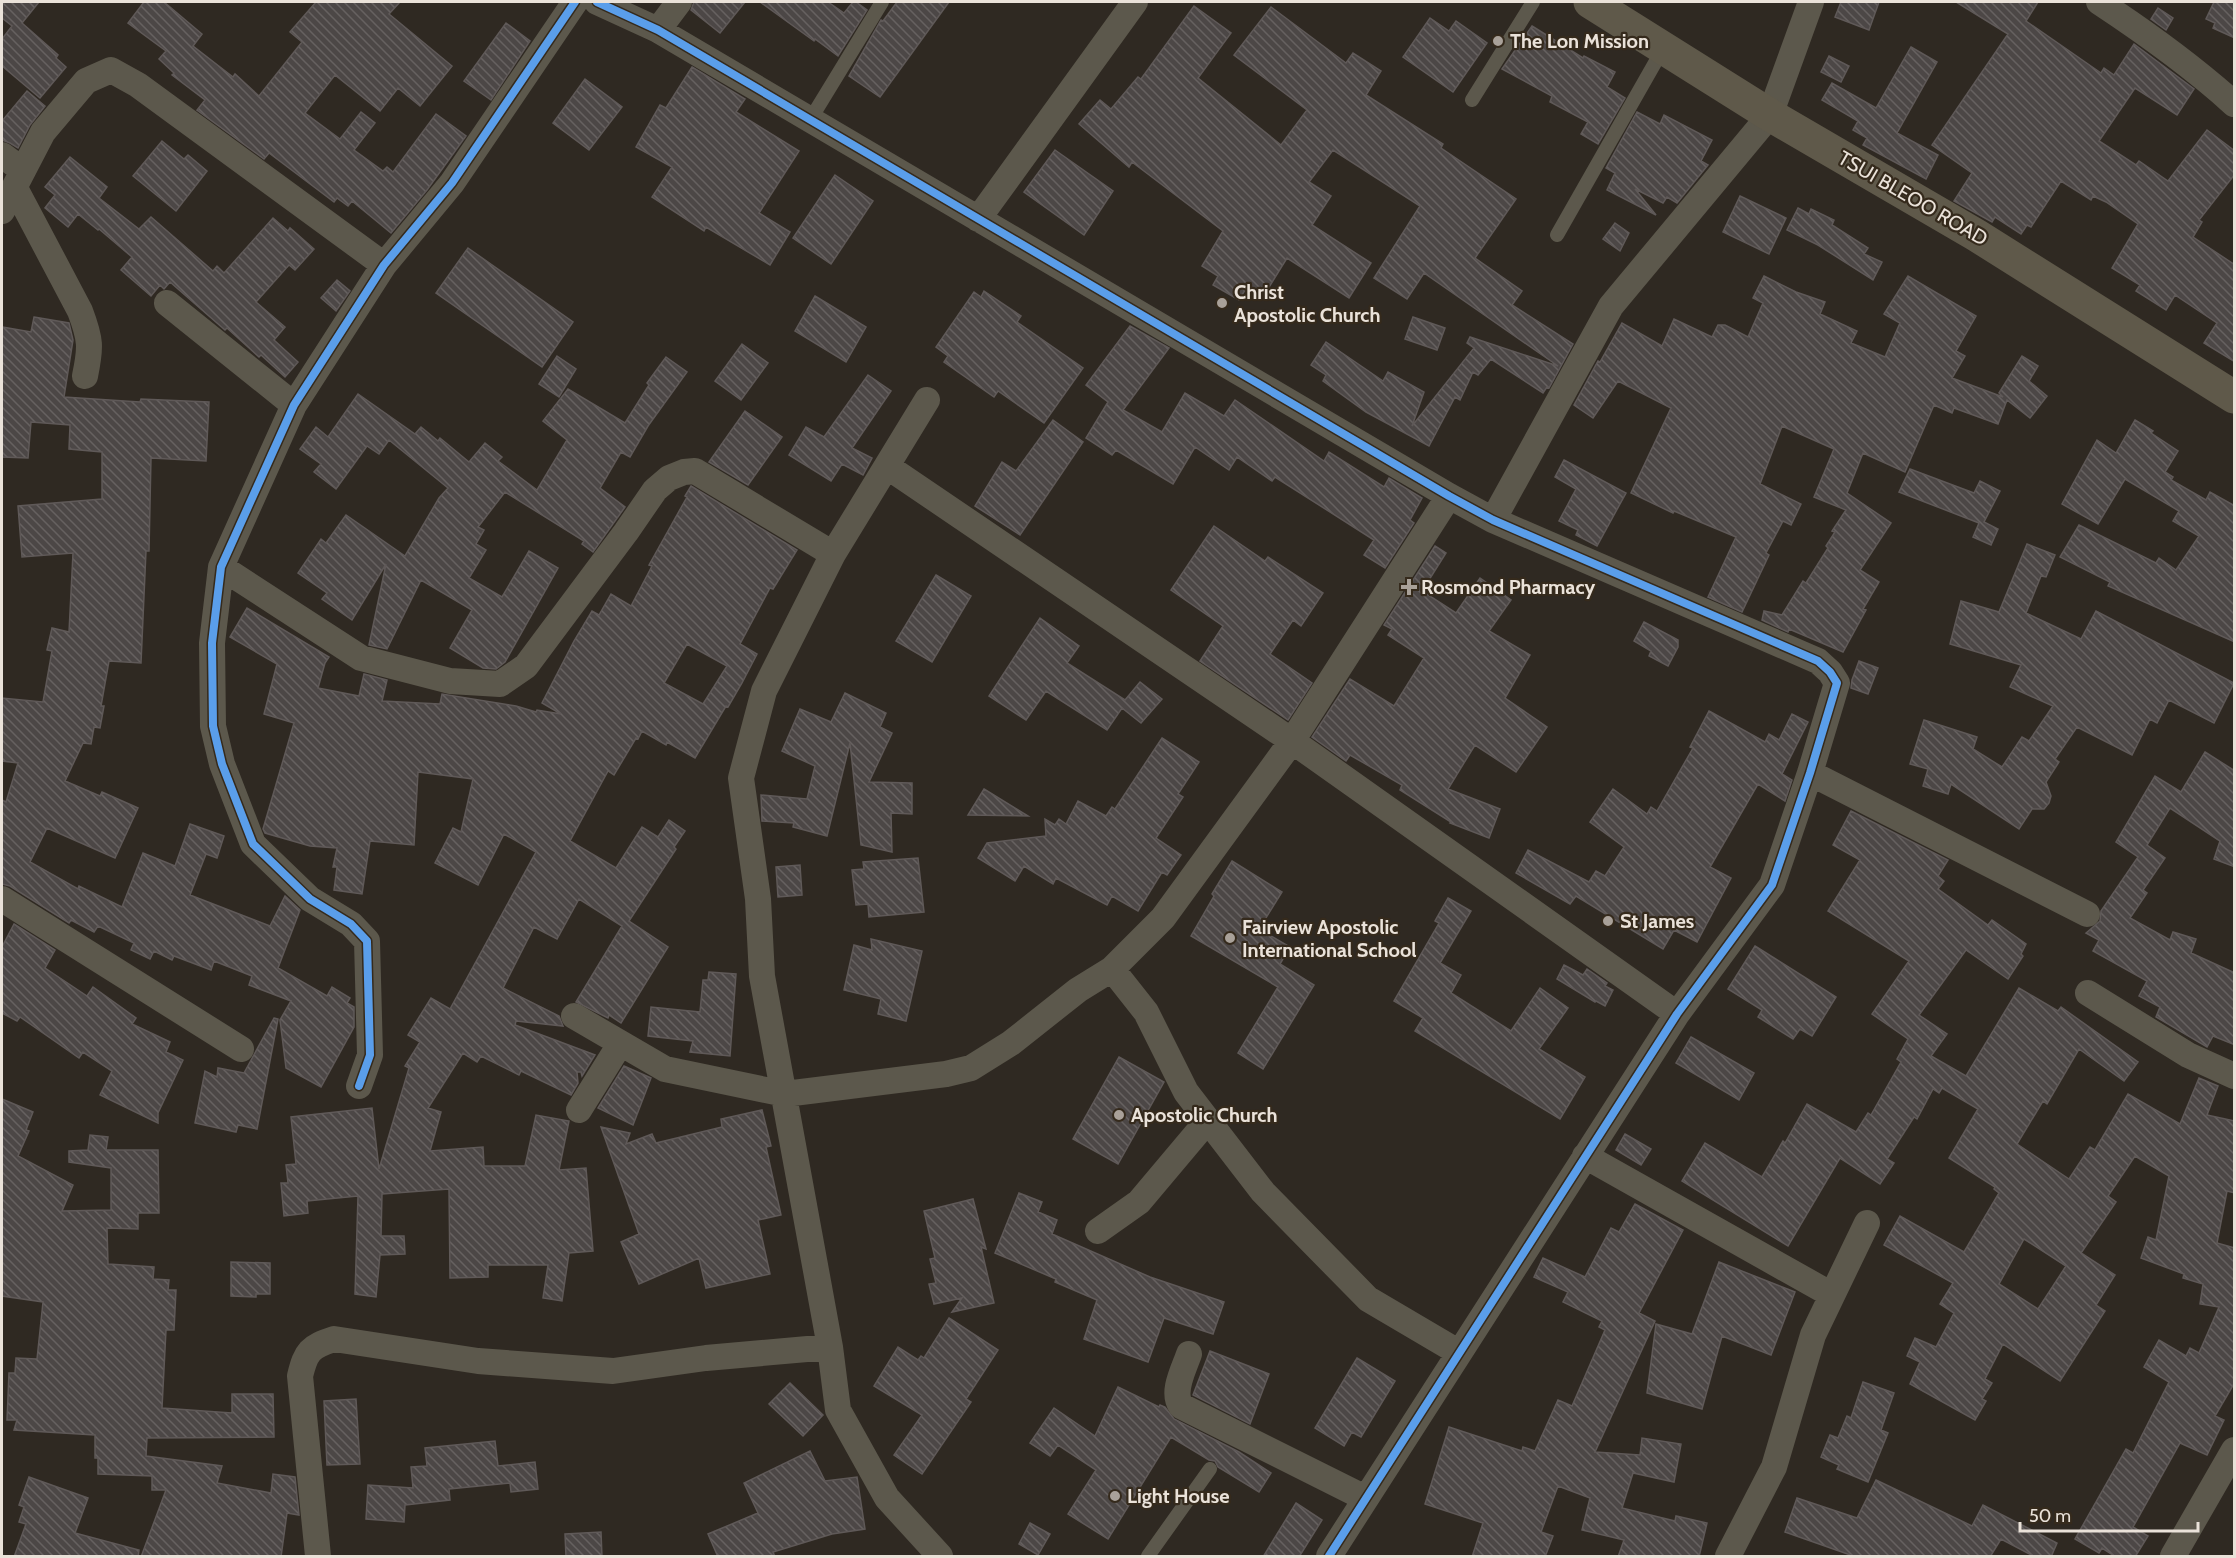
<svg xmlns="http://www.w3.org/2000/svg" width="2236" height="1558" font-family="Cabin,sans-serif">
<defs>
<pattern id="building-back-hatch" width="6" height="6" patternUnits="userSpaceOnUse" patternTransform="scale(1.5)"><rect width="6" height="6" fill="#4c4746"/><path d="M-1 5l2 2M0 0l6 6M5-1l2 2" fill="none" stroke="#666160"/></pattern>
</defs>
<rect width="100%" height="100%" fill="#2f2922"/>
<path fill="url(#building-back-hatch)" stroke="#5f5958" stroke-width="1.5" fill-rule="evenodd" d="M2,2H39L22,23L58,55L56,58L66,67L40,98L2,66V39L12,26L2,18Z
M144,2H164L202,34L193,46L233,77L235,74L259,96L302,42L290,32L316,2H400L389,14L452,66L420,106L398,88L380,111L335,75L305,113L340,139L361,112L375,123L354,150L383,171L387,167L393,172L436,114L466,136L427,190L391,233L352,201L348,206L337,198L334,202L269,153L264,159L197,110L205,100L172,75L174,73L159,59L166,51L128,23Z
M694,2H745L720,33L691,10Z
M760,2H828L844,13L853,2H856L867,10L838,56L815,39L814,41Z
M897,2H949L880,97L849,76L881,20L883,21Z
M1841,2H1879L1869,30L1835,17Z
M1956,2H2038L2026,21L2101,73L2104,68L2114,75L2134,44L2194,89L2177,115L2135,88L2099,141L2136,165L2139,161L2168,181L2207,130L2235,151V174L2199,220L2202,222L2193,237L2235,265V362L2204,343L2217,323L2175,295L2166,310L2136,291L2140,285L2112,268L2138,224L2106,202L2093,196L2091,200L2061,181L2031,227L2027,225L2021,234L1995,217L1992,222L1954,201L1972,173L1932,145L2008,34Z
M2214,2H2235V38L2213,28L2215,23L2206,19Z
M1194,6L1231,33L1198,78L1281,145L1307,110L1234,55L1271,7L1346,63L1353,53L1381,71L1366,95L1443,144L1441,148L1516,199L1475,258L1522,291L1512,305L1573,344L1549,388L1547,387L1543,393L1491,359L1478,375L1473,372L1460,400L1455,397L1429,446L1366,412L1323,381L1326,375L1311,365L1326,342L1383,381L1388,372L1424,392L1412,426L1474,348L1467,343L1470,337L1558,366L1424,273L1407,299L1374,278L1420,206L1333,150L1309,182L1331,196L1312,225L1371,263L1349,298L1287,258L1261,300L1245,290L1239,300L1213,285L1218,276L1202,266L1223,231L1132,162L1129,167L1079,124L1100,100L1111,109L1138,77L1141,79Z
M2158,8L2173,18L2166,30L2151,19Z
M1430,18L1449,31L1456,21L1487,43L1453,92L1403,57Z
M506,23L530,41L491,100L464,81Z
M1532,26L1583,58L1584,56L1615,72L1607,87L1625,98L1598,144L1581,134L1588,122L1550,102L1552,96L1502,69Z
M1911,47L1937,62L1897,133L1938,155L1926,179L1863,145L1867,138L1853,130L1858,121L1822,100L1832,83L1876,108Z
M1829,56L1849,66L1841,82L1821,72Z
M692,67L745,99L736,112L799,151L759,213L790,232L770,265L706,227L704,231L652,197L672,167L636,147L660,105L666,108Z
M585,79L622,107L589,150L553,123Z
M27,91L45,106L30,125L18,148L10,143L2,140V121Z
M1637,112L1660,124L1664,115L1712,140L1701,161L1708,165L1677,203L1667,197L1663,203L1635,189L1656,215L1607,190L1615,173L1606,168Z
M162,141L184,159L188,155L207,171L176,211L133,176Z
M1055,150L1113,191L1084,235L1024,192Z
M70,157L107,187L99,198L139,229L151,217L213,271L217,266L224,273L273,218L288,231L290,228L314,249L295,270L289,265L256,302L285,327L274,340L298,362L285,377L261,355L259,357L227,328L225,330L170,282L164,289L160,285L151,296L121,270L132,257L99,229L98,230L78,214L68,227L45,208L55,195L45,187Z
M835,175L873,201L831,264L793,238Z
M1740,196L1786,218L1769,254L1723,232Z
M1798,208L1809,214L1811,209L1834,220L1832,225L1868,248L1864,254L1882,262L1873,280L1818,245L1787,230Z
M1615,223L1629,233L1620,251L1603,239Z
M468,248L573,322L542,367L436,293Z
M1764,276L1796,292L1825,302L1820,314L1857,331L1851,343L1885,357L1900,323L1884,314L1908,276L1976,316L1956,351L1965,356L1952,378L2003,397L1999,393L2022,356L2038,366L2029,381L2047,396L2030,418L2007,400L1998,424L1954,408L1952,413L1934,405L1905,472L1863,453L1847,493L1891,523L1860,570L1879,582L1863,609L1866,610L1843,652L1789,629L1788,632L1762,620L1764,611L1782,615L1803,581L1806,583L1828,548L1826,546L1835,532L1832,531L1846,510L1814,497L1834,449L1782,426L1760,484L1801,504L1791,525L1783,521L1766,553L1769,555L1742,612L1708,597L1736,537L1674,511L1673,513L1631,493L1671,408L1618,381L1593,418L1574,405L1598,361L1600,362L1622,323L1662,346L1674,319L1712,337L1718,325H1725L1748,337L1763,303L1753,298Z
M337,280L350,291L336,311L321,298Z
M984,291L1021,316L1017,322L1083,368L1044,423L998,391L994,397L944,362L948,356L936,347L974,292L981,297Z
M815,296L866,327L846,362L795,331Z
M34,317L69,323L73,340L64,397L140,402L141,399L209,402L206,461L151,458L149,551H146L141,663L109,661L101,706H104L100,728L94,727L91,744L83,743L65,781L100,796L102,792L138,808L115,858L47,828L30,862L78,889L79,886L122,907L143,853L175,866L190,824L224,836L217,858L206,854L190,895L270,926L285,896L300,910L278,968L327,996L332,987L350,998L347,1003L354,1007V1027L321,1087L286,1068L280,1020L291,1001L249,985L252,976L214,961L211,970L174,956L172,960L154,951L150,959L131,950L134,943L98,926L94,932L71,920L69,923L10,886L2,884V800L6,802L18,763L2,761V698L43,702L52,651L47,650L52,628L69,632L73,553L22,557L18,506L102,499V452L69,449L70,425L31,422L28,458L2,457V327L31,332Z
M1413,317L1445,328L1437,350L1405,339Z
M1130,326L1169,348L1123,410L1162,432L1185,393L1224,416L1235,400L1324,461L1329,452L1384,487L1389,478L1422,498L1410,520L1414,523L1385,568L1364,555L1374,540L1275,477L1272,481L1237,457L1229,470L1195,447L1173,484L1116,450L1112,455L1086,438L1108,402L1086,385Z
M742,344L768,363L741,400L715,381Z
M557,356L576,369L559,397L539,384Z
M666,357L687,372L648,426L630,457L621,452L600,488L625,507L593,552L582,544L584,541L505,492L478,527L484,530L476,544L486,550L469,578L502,597L529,551L558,568L505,662L496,669L483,668L450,648L472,610L421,580L387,649L369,645L386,564L352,620L322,599L327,593L298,573L321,539L326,543L346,515L405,556L439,498L448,488L389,440L379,454L367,446L336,489L314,472L321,464L300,449L316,427L328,437L358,394L415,434L421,427L438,441L440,438L469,462L485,443L502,457L498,461L537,490L567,440L543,421L568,389L625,423L649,385L647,383Z
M868,375L891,391L852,448L872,458L863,475L842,464L831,481L789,455L806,427L824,437Z
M745,411L782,437L748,485L709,462Z
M1053,420L1083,442L1020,535L975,506L1002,462L1016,471Z
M2135,420L2153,431L2151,433L2178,451L2165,472L2173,477L2171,480L2206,500L2210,492L2235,506V642L2108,586L2110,582L2060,557L2079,525L2156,563L2159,558L2176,570L2199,536L2173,521L2179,511L2125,479L2098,524L2062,504L2097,440L2116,453Z
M1564,460L1626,493L1597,546L1576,535L1578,530L1559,521L1576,489L1555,477Z
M1910,469L1974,493L1980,481L2000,491L1984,522L1998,529L1991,545L1973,537L1979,523L1899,492Z
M691,486L797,550L773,589L770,588L740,644L757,654L742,683L728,707L726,706L695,758L667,742L666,745L642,731L638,739L636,738L614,775L608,771L570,841L616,868L642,827L658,837L669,820L685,831L674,847L676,849L629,921L668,947L621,1023L609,1015L608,1018L576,1002L622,926L579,899L557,939L534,927L503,988L559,1016L563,1026L516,1021L515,1025L595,1055L582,1076L581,1072H577L578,1083L571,1095L521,1071L519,1075L481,1056L477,1062L463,1053L428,1108L441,1112L430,1151L483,1147L484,1166H525L536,1115L569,1121L559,1170L586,1168L593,1251L569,1253L562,1301L543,1298L548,1265H488V1277L450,1278L449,1189L382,1194L381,1236H404L405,1254L380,1255L376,1297L355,1294L358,1196L307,1201L308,1213L284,1216L281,1183H288L286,1165L296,1164L291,1117L372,1108L379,1169L409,1068L405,1066L420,1042L408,1035L431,998L450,1009L536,852L504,834L478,885L435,863L453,828L461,832L473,779L418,772L414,845L370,841L362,894L334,890L337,867H333L337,848L310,846L265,833L263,829L294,723L264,714L277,664L230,637L247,608L329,657L325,663L318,688L359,696L364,674L387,680L382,701L440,704L442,694L516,706L536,712L537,710L561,714L542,703L574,641L592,611L599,615L611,594L631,606L652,566L649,565L687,497L685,496ZM687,644L727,666L703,704L664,683Z
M1214,526L1265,561L1268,557L1323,593L1301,626L1293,620L1270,654L1312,683L1288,720L1200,661L1223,626L1171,590Z
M2027,544L2055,555L2046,577L2041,576L2026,613L2081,639L2096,611L2234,683L2214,723L2169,700L2157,723L2150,719L2132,755L2077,727L2055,759L2059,762L2046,782L2051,796L2049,803L2044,809H2032L2019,829L1951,784L1948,794L1923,786L1928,769L1910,764L1924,720L1977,737L1973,749L2002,767L2022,737L2029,741L2053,706L2010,687L2021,665L1950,644L1961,601L1999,612Z
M1435,546L1446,553L1422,591L1456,613L1480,578L1511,600L1489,631L1530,655L1505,698L1547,727L1516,772L1475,745L1448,789L1500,809L1489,838L1450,823L1451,822L1400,790L1402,785L1350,755L1346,761L1312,737L1350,679L1394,706L1424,658L1388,635L1392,629L1384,625Z
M936,575L971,596L932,662L896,641Z
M1040,618L1079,646L1067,663L1125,700L1140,682L1162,699L1141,723L1122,708L1107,730L1046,691L1026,720L989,696Z
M1644,622L1678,640V647L1668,666L1649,656L1651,651L1634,641Z
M1859,661L1878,668L1868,694L1851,688L1852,680Z
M845,693L886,713L880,727L892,733L869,782L912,783V814L891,813L892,852L861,845L850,743L827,836L793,827L794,823L762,821L761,795L807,799L815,766L782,751L800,709L831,722Z
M1709,711L1765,742L1769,734L1779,740L1792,714L1808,722L1782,774L1792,780L1785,801L1758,784L1710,867L1731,878L1697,942L1674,930L1663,949L1576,896L1570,904L1516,873L1528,850L1589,882L1596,871L1605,876L1624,847L1590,822L1613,789L1647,814L1651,807L1657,811L1693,748L1690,747Z
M1162,738L1199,762L1178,794L1183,797L1156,838L1181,855L1167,875L1162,872L1138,911L1112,896L1107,905L1056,878L1053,884L1024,866L1015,881L978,858L987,843L1046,836L1045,819L1055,825L1059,819L1066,824L1078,801L1106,816L1112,807L1115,809Z
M2205,752L2235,771V867L2214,859L2220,841L2170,808L2147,845L2165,858L2143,890L2147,893L2130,918L2170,940L2173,932L2196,939L2191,953L2235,973V1045L2213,1036L2207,1047L2156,1017L2160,1007L2139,996L2147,981L2093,951L2099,940L2086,933L2100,921L2101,911L2138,857L2116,842L2155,776L2181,792Z
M984,789L1028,816L968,815Z
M1851,811L1948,860L1938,876L1944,881L1938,889L1988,925L1992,920L2026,944L2021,954L2023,956L2008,979L1966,950L1919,1015L1947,1034L1931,1056L1966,1076L2019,988L2058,1011L2061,1007L2138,1062L2124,1081L2079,1049L2047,1104L2043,1101L2017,1144L2069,1179L2090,1147L2095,1150L2128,1094L2180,1124L2199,1078L2218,1086L2207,1115L2235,1121V1193L2227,1191L2217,1243L2235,1248V1382L2215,1416L2224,1420L2207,1455L2180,1443L2133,1527L2148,1536L2135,1557H2116L2102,1548L2099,1553L2075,1539L2126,1449L2133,1453L2169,1382L2144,1367L2159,1340L2186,1356L2190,1348L2199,1353L2219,1307L2200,1304L2203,1284L2183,1278L2184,1274L2141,1258L2148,1237L2156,1240L2169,1176L2135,1156L2108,1196L2116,1202L2081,1253L2115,1275L2096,1305L2105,1311L2060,1381L2003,1344L1985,1379L1992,1383L1982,1399L1986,1401L1975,1420L1910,1384L1920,1362L1907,1356L1915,1338L1936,1347L1954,1313L1940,1304L1953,1283L1884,1245L1900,1216L1964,1252L1999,1193L1994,1189L1995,1187L1949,1158L1978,1109L1942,1088L1939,1093L1933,1089L1917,1119L1914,1117L1887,1159L1894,1163L1880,1184L1840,1158L1788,1246L1682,1181L1705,1143L1762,1177L1783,1141L1785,1143L1807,1104L1856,1132L1868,1113L1871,1115L1901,1062L1897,1059L1908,1039L1872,1014L1909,961L1828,911L1860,860L1833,845ZM2024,1239L2066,1266L2038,1309L1999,1284Z
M918,858L924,912L869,917L868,904L856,905L852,870L864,869L863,862Z
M1232,861L1282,892L1259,929L1290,947L1280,964L1314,985L1263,1069L1238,1053L1278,987L1191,936L1214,896L1212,894Z
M800,865L802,895L778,897L776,867Z
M1448,898L1471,911L1440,963L1461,975L1451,993L1511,1031L1540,988L1568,1008L1539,1049L1585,1077L1560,1119L1415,1031L1423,1018L1394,1001L1439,923L1435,921Z
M14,924L55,950L45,968L87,996L93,987L136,1018L132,1024L170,1042L166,1052L183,1060L158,1113V1123L100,1095L112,1071L83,1052L79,1058L20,1017L17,1021L2,1013V947Z
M871,939L922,951L906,1021L878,1014L881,999L844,990L854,945L872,950Z
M1755,946L1836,997L1812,1036L1800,1029L1793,1039L1758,1017L1762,1010L1728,989Z
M1564,965L1583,975L1587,969L1607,983L1605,986L1613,990L1605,1006L1596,1001L1595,1002L1557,979Z
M709,972L736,974L730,1056L690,1052L693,1041L648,1036L651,1007L700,1012L703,980H708Z
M274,1018L278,1019L257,1129L238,1125L236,1132L195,1123L205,1071L217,1077L218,1068L244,1073Z
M1691,1037L1754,1073L1739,1100L1676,1063Z
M1119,1057L1164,1082L1118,1164L1073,1139Z
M624,1066L651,1078L633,1125L598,1108Z
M2,1099L33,1112L26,1130L29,1131L18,1156L73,1185L62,1211L111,1210V1168L69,1162V1151L88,1150L90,1135L108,1137L106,1150H158L159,1213H138V1229L107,1228L108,1264L154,1267L153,1279L169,1280L168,1290H176L174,1330H166L162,1408L232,1413V1394H273L274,1437L147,1438L146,1456L222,1466L217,1483L271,1493L273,1474L295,1477L299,1515L287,1513L281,1557H141L166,1490H152V1476L98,1474V1458H95V1435L14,1430L17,1420H7L9,1373H15L16,1358L37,1359L43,1302L2,1296Z
M762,1110L771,1146L766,1147L781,1215L758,1220L770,1274L706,1288L699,1258L639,1284L621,1242L639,1234L601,1127L630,1133L626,1144L652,1134L656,1143L722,1127L721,1119Z
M1625,1134L1651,1149L1641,1165L1616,1150Z
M1019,1193L1042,1202L1038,1212L1057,1220L1052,1234L1150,1277L1224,1302L1213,1334L1164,1318L1148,1362L1084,1339L1097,1300L1055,1282L1056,1279L995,1253Z
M973,1199L986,1249L981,1247L994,1303L952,1312L962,1298L934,1304L929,1284L936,1283L930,1259L935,1258L924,1211Z
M1635,1204L1683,1230L1639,1313L1655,1321L1595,1452L1640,1455L1642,1438L1681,1444L1674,1482L1633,1473L1622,1508L1675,1521L1676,1516L1707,1523L1699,1557H1618L1624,1540L1582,1530L1590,1498L1558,1486L1541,1532L1553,1536L1545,1557H1472L1483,1523L1425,1504L1449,1427L1522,1451L1523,1447L1535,1451L1558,1400L1572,1406L1605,1330L1599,1327L1602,1321L1563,1302L1568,1292L1534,1277L1543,1258L1585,1277L1611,1228L1619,1232Z
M231,1262L270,1263V1294H256V1297L231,1296Z
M1719,1262L1795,1292L1771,1355L1722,1336L1702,1409L1647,1393L1656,1324L1692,1334Z
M949,1318L998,1350L966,1399L971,1402L922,1474L894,1455L922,1415L874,1386L898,1347L918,1360L921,1356L924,1358Z
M1210,1351L1269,1374L1250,1424L1193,1395Z
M1357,1358L1395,1381L1361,1437L1352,1432L1344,1446L1315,1428Z
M1863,1382L1894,1393L1881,1430L1888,1433L1868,1482L1837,1469L1839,1465L1821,1457L1830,1435L1838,1438L1847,1416L1851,1418Z
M790,1383L823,1415L803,1436L769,1404Z
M1118,1387L1159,1407L1160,1405L1165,1407L1174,1419L1239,1452L1271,1473L1259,1492L1218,1467L1215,1461L1209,1460L1171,1437L1108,1539L1068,1514L1096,1470L1058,1445L1050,1456L1030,1443L1054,1408L1095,1436Z
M356,1399L360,1464L327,1465L324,1401Z
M495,1441L498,1466L535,1462L538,1489L511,1492L510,1483L449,1489L450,1500L405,1505L404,1522L366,1519L368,1485L413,1488L411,1467L427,1466L425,1448Z
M810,1451L825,1481L857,1477L865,1529L832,1534L773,1552L775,1557H718L708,1534L758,1513L744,1483Z
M29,1477L88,1498L75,1533L139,1550L138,1557H14L26,1524L19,1522L24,1507L19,1505Z
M1876,1480L1972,1526L1983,1505L2057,1543L2051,1557H2035L2001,1539L1990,1557H1856L1785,1532L1797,1498L1857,1518Z
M1296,1503L1322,1520L1299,1557H1263Z
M1030,1523L1050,1534L1038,1555L1019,1544Z
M601,1532L602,1557H566L565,1534Z"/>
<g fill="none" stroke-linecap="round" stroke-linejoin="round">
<path stroke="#5c584c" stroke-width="14" d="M1472,100L1533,2
M810,120L882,2
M1557,235L1664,47
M1148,1556L1210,1469"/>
<path stroke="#5c584c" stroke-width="26" d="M597,2L658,30L1449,496L1493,520L1818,661L1830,672L1837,683L1810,773L1772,885L1677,1014L1329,1556
M2099,2C2146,33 2192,66 2234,104
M658,30L679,2
M2,155L22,170
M15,188L80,311C91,340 91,347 85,376
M2,211L43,132L86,81L111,70L138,85L384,265
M978,219L1135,2
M167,303L294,405
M927,400L833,554L764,691L741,778L758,899L762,976L830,1347L838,1410L887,1498L940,1556
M888,467L1292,741L1677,1014
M1493,520L1611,306L1770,115L1811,2
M221,567L361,658L450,681L500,684L526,666L626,532L655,490L669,478L684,472L695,471L833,554
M1810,773L2087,914
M2,899L241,1049
M1112,969L1146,1012L1186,1092L1263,1192L1368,1299L1458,1352
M2088,993L2188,1055L2234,1076
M574,1016L665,1069L785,1094L946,1074L971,1068L1011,1043L1078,990L1112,969L1163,918L1292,741L1449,496
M359,1086L370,1055L367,941L351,924L310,899L253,844L222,764L213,726L212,643L221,567L294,405L384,265L452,183L575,2
M579,1110L620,1044
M1585,1156L1832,1295
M1098,1231L1139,1202L1208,1120
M1189,1354C1184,1369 1171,1392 1181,1406L1365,1498
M318,1556L300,1376C306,1351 310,1347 334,1339L478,1361L613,1371L706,1358L830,1347
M1728,1556L1774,1467L1813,1335L1867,1223
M2173,1556L2234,1450"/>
<path stroke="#5f594a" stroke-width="33" d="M1590,2L1770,115L1976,235L2234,397"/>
<g stroke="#352a1c" stroke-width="11">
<path id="cycleway" d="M597,2L658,30L1449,496L1493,520L1818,661L1830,672L1837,683L1810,773L1772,885L1677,1014L1329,1556
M359,1086L370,1055L367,941L351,924L310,899L253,844L222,764L213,726L212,643L221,567L294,405L384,265L452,183L575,2"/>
</g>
<use href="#cycleway" stroke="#5a9eea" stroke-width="8"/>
</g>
<g fill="#a9a199" stroke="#352a1c" stroke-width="2">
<circle cx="1498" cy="41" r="6"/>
<circle cx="1222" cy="303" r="6"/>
<path d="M1406 578h6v6h6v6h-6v6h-6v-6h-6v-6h6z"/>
<circle cx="1608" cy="921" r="6"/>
<circle cx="1230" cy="938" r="6"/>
<circle cx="1119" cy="1115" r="6"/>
<circle cx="1115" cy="1496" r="6"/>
</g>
<g text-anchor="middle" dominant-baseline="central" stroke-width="4.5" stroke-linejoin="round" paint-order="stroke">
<g font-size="20" font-weight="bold" fill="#eae2d9" stroke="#352a1c" text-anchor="start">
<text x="1510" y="41">The Lon Mission</text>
<text x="1234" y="292">Christ<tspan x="1234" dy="23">Apostolic Church</tspan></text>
<text x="1421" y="587">Rosmond Pharmacy</text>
<text x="1620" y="921">St James</text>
<text x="1242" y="927">Fairview Apostolic<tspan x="1242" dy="23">International School</tspan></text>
<text x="1131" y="1115">Apostolic Church</text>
<text x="1127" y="1496">Light House</text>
</g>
<g font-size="20" fill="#eae2d9" stroke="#352a1c">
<text transform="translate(1913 198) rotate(30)">TSUI BLEOO ROAD</text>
</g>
</g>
<rect width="2236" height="1558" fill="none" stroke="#eae2d9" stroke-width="6"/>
<path d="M2020 1522v9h178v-9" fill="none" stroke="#eae2d9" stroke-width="3"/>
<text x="2029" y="1522" font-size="18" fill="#eae2d9" stroke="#352a1c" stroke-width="4.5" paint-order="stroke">50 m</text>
</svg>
